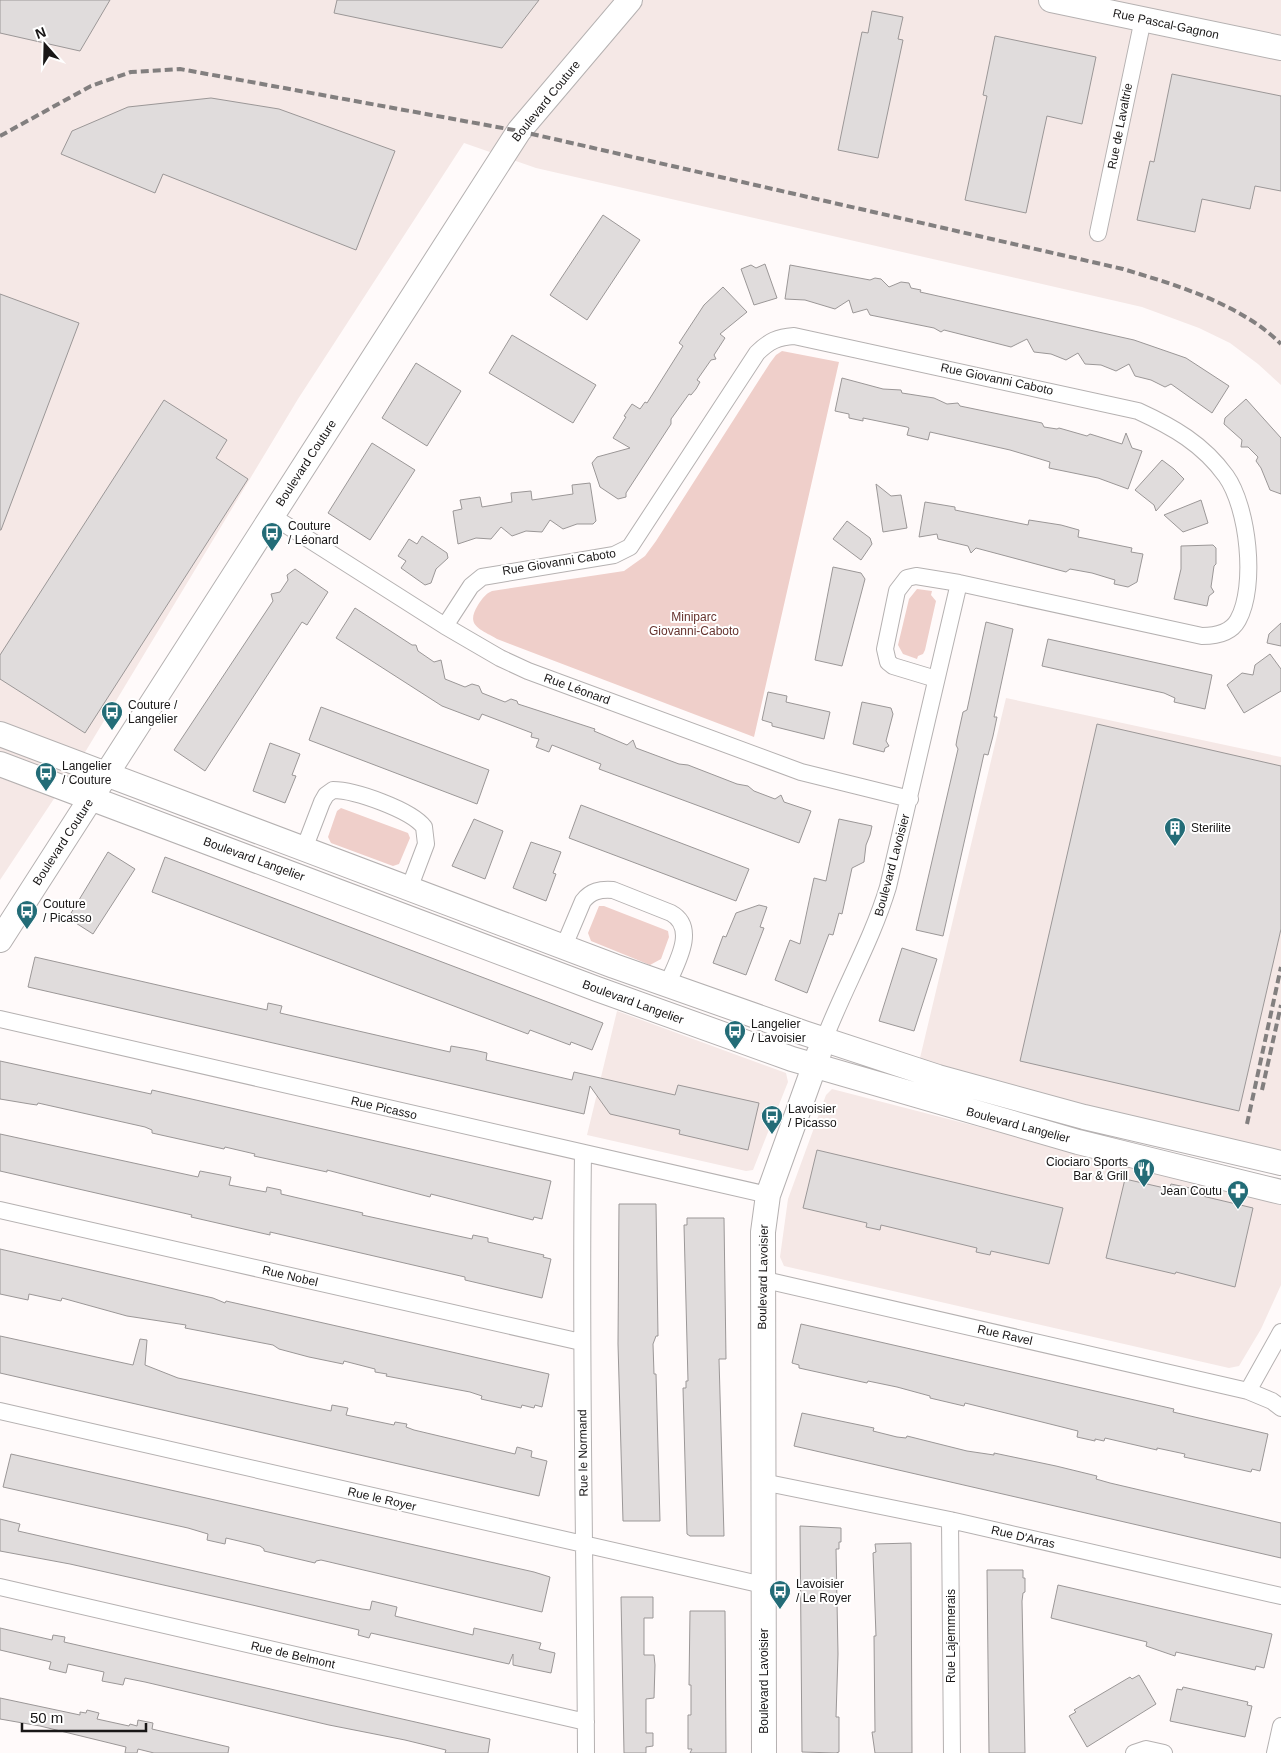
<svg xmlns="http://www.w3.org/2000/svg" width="1281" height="1753" font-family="Helvetica,sans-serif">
<rect width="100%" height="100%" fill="#fffafa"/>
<path fill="#f5e8e6" d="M0,0H1281V385L1258,364L1230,343L1199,328L1142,307L536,168L464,143L298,399L87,749L0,880Z
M1006,698L1281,757V1152L1016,1091L920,1058Z
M617,1011L786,1073L788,1082L753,1170L746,1171L587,1135Z
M832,1089L1281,1205V1285L1261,1329L1239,1366L1229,1368L784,1266L780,1257L788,1199L826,1095Z"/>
<path fill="#efcfca" d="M782,351L839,362L754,737L497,639C480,629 465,626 478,605C482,599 485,594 492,591L624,571L645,556L656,541L770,363L776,355Z
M917,589L932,591L931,595L936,601L925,650L923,654L918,656L917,659L903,654L898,645L909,599Z
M341,808L408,833L410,838L399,864L393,866L331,843L328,837L337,811Z
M599,906H604L668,931L669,937L661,959L650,965L591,941L588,933Z"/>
<path fill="#e0dcdc" stroke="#9b9797" d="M0,0H110L80,51L0,33Z
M337,0H539L502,48L334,13Z
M872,11L903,17L898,39L903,40L878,158L838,150L862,32L868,33Z
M995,36L1096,57L1082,124L1047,116L1026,213L965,200L987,96L983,95Z
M1172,74L1281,96V191L1255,186L1250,209L1202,199L1195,232L1137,220L1150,161L1154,162Z
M211,98L279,109L395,151L356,250L163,174L155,193L61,154L72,131L128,107Z
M603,215L640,240L587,320L550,295Z
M765,264L777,298L754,305L741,269L751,265L756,268Z
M790,265L870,280L875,278L881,279L889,287L901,282L909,283L911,288L921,290L920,292L1134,340L1186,358L1229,386L1212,413L1171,384L1165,387L1151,380L1135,376L1129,364L1116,371L1101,365L1085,364L1078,353L1066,360L1051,354L1034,352L1027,339L1011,347L944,330L941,332L934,328L870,315L867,309L853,313L849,300L835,309L805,300L785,299Z
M723,287L747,312L720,334L725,338L714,355L716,359L711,360L697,380L700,382L696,389L691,395L689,394L671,419V424L626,493V497L618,499L600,487L592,463L597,457L630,448L613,438L626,417L624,416L632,404L640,409L645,402L647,403L683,346L679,343L704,305Z
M0,294L79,323L1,530H0Z
M512,335L596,385L573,423L489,373Z
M416,363L461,391L427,446L382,418Z
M842,378L883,389L901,390L902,393L934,398L947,404L958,403L960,406L1042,423L1044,427L1057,429L1059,428L1087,436L1090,434L1122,444L1126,433L1132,448L1142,451L1128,489L1098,478L1049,468L1050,462L1010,450L930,432L928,440L907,435L909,428L907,427L863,418V421L849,418V414L835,411Z
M1246,399L1281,438V494L1270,490L1261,468L1256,461L1258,457L1248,447H1241L1242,440L1224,424L1225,418Z
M164,400L227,440L216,458L248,479L85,733L0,679V655Z
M372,443L415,470L370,540L328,513Z
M1162,460L1174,469L1184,479L1156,511L1154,505L1135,490Z
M590,483L596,521L593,524H577L563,529L550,520L542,532L526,531L512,536L501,527L491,539L476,538L458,544L453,511L462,509L460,500L480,497L482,507L512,502L511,493L531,491L532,500L573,494L572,485Z
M876,484L891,496L901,495L907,528L883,532Z
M1201,500L1208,523L1183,532L1164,515Z
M925,502L955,507V510L1028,525L1029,520L1061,525L1079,530L1078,537L1132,548L1131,552L1143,554L1137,582L1128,587L1114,584L1115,580L1092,573L1070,569L1066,572L976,548L971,553L968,546L938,539L937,534L919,537Z
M847,521L870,538L872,544L861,560L833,539Z
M422,536L447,553L448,558L436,569L431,583L425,585L401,568L406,561L398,556L409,539L417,544Z
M1213,545L1216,548V564L1214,566L1211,587L1214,592L1209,596L1207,606L1174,599L1181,569V546Z
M833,567L861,573L865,579L842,666L815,660Z
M295,569L328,592L307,625L302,622L205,771L174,750L273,601L271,594L280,592L288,580L287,575Z
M355,608L412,645H416L418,651L434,662L441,660L445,679L465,687L472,684L479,686L482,693L505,702L511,699L517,701L518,704L595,729L594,731L627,745L633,740L636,748L679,764L688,765L737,784L748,786L754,791L775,799L781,795L784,802L811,811L799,843L599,769L601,764L552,745L549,752L536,747L539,739L531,737L532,733L482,714L479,720L442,706L336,638Z
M986,622L1013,629L994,717H997L993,736L988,755L984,754L943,936L916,930L958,749L956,745L957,739L963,712L967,710Z
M1281,623V646L1267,643L1269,634Z
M1048,639L1212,675L1205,709L1174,702L1175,698L1164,693L1042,666Z
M1270,654L1281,669V691L1244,713L1227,685L1242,673L1253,675L1255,665Z
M768,692L787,696L786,702L830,712L824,739L772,726V723L762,720Z
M862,702L891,708L893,714L886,741L889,746L885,748L884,752L853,744Z
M321,707L489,770L477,804L309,740Z
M1097,724L1281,766V929L1239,1111L1020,1061Z
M270,743L300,754L292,775L296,776L285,803L253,791Z
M581,805L749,869L736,901L569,838Z
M474,819L503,831L485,879L452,866Z
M839,819L872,826L870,835L866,845L864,862L852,868L842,914L839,913L833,935L829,934L807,993L775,980L790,940L800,944L814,878L826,881Z
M531,842L561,852L553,873L556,874L546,901L513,888Z
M108,852L135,869L93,934L68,918Z
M165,857L603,1023L592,1050L571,1042L570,1045L530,1030L528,1034L152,892Z
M759,905L767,907L760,927L764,928L746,975L713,963L723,936L726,937L736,913Z
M902,948L937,959L914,1031L879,1021Z
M35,957L267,1010L268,1003L282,1006L280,1013L450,1052L451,1046L474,1050L487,1053L486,1060L572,1080L574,1072L675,1095L678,1085L759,1103L748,1150L679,1134L680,1130L610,1114L590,1086L584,1114L28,987Z
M0,1061L151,1094L152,1090L551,1181L542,1219L534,1217L533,1220L431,1194L430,1197L327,1170V1172L254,1156L255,1154L225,1147L224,1149L152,1133V1130L145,1127L38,1103L37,1105L30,1104L0,1099Z
M0,1134L198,1177L200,1171L231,1177L229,1185L266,1192L267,1187L281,1190V1194L363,1213L362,1215L472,1239L473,1235L488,1238V1242L544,1255L543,1257L551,1259L542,1298L465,1280V1277L270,1232V1235L191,1217L192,1215L0,1171Z
M817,1150L1063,1208L1049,1264L991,1251L990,1255L976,1252L977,1248L881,1225L880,1230L866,1227L867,1223L803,1208Z
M1125,1179L1169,1189L1171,1184L1195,1189L1194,1194L1253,1208L1235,1287L1176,1272L1175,1274L1106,1258Z
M619,1204H656L658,1336H656L653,1344L654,1374H656L660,1521H623L618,1344Z
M687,1218H724L726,1359H719L724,1536H690L687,1534L683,1388H686V1381H688L684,1225H687Z
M0,1249L213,1298L225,1303L226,1301L549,1374L542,1407L535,1405L534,1408L522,1405L521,1408L481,1399L482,1396L470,1392L386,1376L387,1374L375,1372V1369L344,1361L343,1364L309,1357L279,1349L273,1345L185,1328L186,1325L127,1316L62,1298L61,1301L29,1294L28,1300L0,1294Z
M801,1324L1174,1409L1173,1412L1268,1434L1260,1471L1252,1469L1251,1472L1184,1457L1185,1454L1157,1448V1450L1105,1438L1104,1441L1095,1439V1441L1077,1437L1078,1431L1026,1418L965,1403L964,1406L930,1398V1396L897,1387L868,1381L867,1383L799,1368V1365L792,1363Z
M0,1336L133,1365L140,1339L147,1340L145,1365L178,1378L331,1411L332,1405L348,1408L346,1415L394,1425L395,1422L407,1424L406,1427L414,1430L515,1454L517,1447L532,1451L531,1457L547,1461L539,1496L0,1373Z
M802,1413L874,1428L873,1431L897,1437L906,1438L907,1436L967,1451L994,1455V1453L1056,1466L1097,1476L1096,1479L1110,1483L1281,1523V1558L794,1446Z
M11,1454L534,1572L550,1577L542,1612L321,1560L316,1561L315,1563L264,1551V1549L260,1546L226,1538L225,1544L207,1540L208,1534L188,1528L3,1487Z
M0,1519L20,1524L18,1531L362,1609L370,1610L372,1601L397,1607L395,1616L473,1635L474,1628L541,1643L539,1649L555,1653L551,1673L513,1665V1654L509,1664L371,1633L369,1638L358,1635L359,1630L248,1604L70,1564L0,1551Z
M800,1526L841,1528V1542H839V1549H836L838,1654L836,1717H839V1752L836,1753L802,1752Z
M911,1543L912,1753H875L872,1732H875L874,1636H876L873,1553L876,1552L875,1544Z
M987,1570H1023V1578H1025V1592L1023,1593L1022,1601L1025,1753H989Z
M1058,1585L1272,1634L1264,1668L1256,1666L1255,1670L1176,1652L1175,1656L1146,1646L1147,1642L1051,1618Z
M621,1597H653V1618H644V1655H654L655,1665L654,1698L646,1699V1733H653V1746L646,1747V1753H624Z
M690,1611H725L726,1753H690L692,1749H688V1715H691V1685H689Z
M0,1628L52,1640L53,1635L65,1637L64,1642L490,1739L488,1753H445L446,1750L405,1740L329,1725L145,1682L125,1678L123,1685L102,1681L104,1672L68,1664L66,1673L49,1669L51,1662L0,1650Z
M1139,1675L1156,1704L1087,1747L1069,1716L1076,1712L1074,1710L1130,1677L1132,1679Z
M1183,1687L1248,1702L1247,1705L1252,1706L1245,1737L1170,1721L1177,1689L1182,1690Z
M0,1698L80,1715V1712L86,1713L87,1710L99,1713L97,1719L129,1726L130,1724L137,1726L138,1720L153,1723L152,1729L229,1747L228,1753H154L138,1749L137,1753H125L126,1747L40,1726L0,1719Z"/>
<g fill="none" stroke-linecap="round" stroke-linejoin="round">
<g stroke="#b5b1b1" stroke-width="18">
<path id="street" d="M1098,233L1143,19
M272,516L445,626L500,658L528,671L801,772L910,799
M445,626L471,586L482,577L614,555L630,547L757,353C769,341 778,337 794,336L1138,411C1173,427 1203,444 1226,476C1248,507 1257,586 1238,620C1231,633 1215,636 1202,636L959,583L916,576L907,578L897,591L885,649L888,662L893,666L936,679
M304,849L322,802L326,795L333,790C355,790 411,810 424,827L426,844L409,889
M564,946L583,901C591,891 600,889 613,890L671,913C698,928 676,964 667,985
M0,1019L768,1195
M824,1040C844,988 872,940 888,887L959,583
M583,1154C580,1354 585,1553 586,1753
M0,1210L581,1342
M761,1279L1248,1391
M1281,1332L1248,1391L1272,1401L1281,1408
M0,1411L763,1585
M763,1482L950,1520L1281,1596
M950,1520L952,1753
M0,1587L586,1722
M1134,1753L1146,1749L1164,1753
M1275,1753L1281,1726"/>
</g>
<g stroke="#b5b1b1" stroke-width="26">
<path id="secondary" d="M1051,0L1281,48
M0,734L614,966L804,1033L938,1077L1084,1117L1281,1163
M0,764L597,989L792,1059L1078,1142L1281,1192
M0,940L519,131L630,0
M764,1753L763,1232L768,1195L819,1053"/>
</g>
<use href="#street" stroke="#fff" stroke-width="16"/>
<use href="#secondary" stroke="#fff" stroke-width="24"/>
<path stroke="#827f7f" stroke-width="4" stroke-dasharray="8 4" stroke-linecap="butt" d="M0,136L91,86L131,72L180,69L519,131L1123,269C1176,285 1241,304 1281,344
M1262,1090L1281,1005
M1247,1124L1281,967"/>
</g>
<defs>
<g id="bus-pin" transform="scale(1.125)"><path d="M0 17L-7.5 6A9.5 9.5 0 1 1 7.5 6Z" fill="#236c77" stroke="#fff"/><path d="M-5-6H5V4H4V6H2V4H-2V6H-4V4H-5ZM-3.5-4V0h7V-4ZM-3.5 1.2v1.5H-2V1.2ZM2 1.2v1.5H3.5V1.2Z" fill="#fff"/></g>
<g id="building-pin" transform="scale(1.125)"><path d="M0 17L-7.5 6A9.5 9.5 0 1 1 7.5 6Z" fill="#236c77" stroke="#fff"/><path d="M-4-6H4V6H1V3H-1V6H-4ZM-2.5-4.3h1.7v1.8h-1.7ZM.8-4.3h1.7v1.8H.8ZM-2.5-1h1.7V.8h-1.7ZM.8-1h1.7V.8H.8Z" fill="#fff"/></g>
<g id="restaurant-pin" transform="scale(1.125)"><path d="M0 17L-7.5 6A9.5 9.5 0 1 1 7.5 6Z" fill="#236c77" stroke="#fff"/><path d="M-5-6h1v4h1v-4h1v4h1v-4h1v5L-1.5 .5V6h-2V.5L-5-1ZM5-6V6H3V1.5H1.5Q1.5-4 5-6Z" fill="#fff"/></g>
<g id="pharmacy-pin" transform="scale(1.125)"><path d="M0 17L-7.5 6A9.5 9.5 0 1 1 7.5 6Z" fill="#236c77" stroke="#fff"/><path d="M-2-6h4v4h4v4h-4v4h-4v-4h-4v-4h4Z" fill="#fff"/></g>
</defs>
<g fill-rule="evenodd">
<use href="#bus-pin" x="272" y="533"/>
<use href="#bus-pin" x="112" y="712"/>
<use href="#bus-pin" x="46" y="773"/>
<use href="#building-pin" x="1175" y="828"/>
<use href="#bus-pin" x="27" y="911"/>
<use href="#bus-pin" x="735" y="1031"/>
<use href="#bus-pin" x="772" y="1116"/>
<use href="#restaurant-pin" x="1144" y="1169"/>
<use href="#pharmacy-pin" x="1238" y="1191"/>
<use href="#bus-pin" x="780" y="1591"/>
</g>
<g text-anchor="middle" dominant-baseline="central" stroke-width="4" stroke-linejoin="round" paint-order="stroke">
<g font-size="12" fill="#191717" stroke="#fff">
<text transform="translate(1166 24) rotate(12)">Rue Pascal-Gagnon</text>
<text transform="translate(546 101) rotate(-51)">Boulevard Couture</text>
<text transform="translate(1120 126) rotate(-79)">Rue de Lavaltrie</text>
<text transform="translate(997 379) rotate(12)">Rue Giovanni Caboto</text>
<text transform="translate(306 463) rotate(-57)">Boulevard Couture</text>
<text transform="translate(559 562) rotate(-9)">Rue Giovanni Caboto</text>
<text transform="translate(577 689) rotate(20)">Rue Léonard</text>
<text transform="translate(63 842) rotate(-57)">Boulevard Couture</text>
<text transform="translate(254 859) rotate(20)">Boulevard Langelier</text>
<text transform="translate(892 865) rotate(-75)">Boulevard Lavoisier</text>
<text transform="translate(633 1002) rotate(20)">Boulevard Langelier</text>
<text transform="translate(384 1108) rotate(13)">Rue Picasso</text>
<text transform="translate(1018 1125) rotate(15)">Boulevard Langelier</text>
<text transform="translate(290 1276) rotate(13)">Rue Nobel</text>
<text transform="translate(763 1277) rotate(-89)">Boulevard Lavoisier</text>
<text transform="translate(1005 1335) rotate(13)">Rue Ravel</text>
<text transform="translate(583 1453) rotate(-91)">Rue le Normand</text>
<text transform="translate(382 1499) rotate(13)">Rue le Royer</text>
<text transform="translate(1023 1537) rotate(13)">Rue D'Arras</text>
<text transform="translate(951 1636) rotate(-90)">Rue Lajemmerais</text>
<text transform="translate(293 1655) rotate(13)">Rue de Belmont</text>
<text transform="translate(764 1681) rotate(-90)">Boulevard Lavoisier</text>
</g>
<g font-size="12" fill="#191717" stroke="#fff" text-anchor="start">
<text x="288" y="526">Couture<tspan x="288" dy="14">/ Léonard</tspan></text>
<text x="128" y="705">Couture /<tspan x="128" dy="14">Langelier</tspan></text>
<text x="62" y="766">Langelier<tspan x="62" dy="14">/ Couture</tspan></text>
<text x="1191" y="828">Sterilite</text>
<text x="43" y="904">Couture<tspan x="43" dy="14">/ Picasso</tspan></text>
<text x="751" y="1024">Langelier<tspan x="751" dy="14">/ Lavoisier</tspan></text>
<text x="788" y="1109">Lavoisier<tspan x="788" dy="14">/ Picasso</tspan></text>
<text x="1128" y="1162" text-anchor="end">Ciociaro Sports<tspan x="1128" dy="14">Bar &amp; Grill</tspan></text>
<text x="1222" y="1191" text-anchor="end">Jean Coutu</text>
<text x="796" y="1584">Lavoisier<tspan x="796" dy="14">/ Le Royer</tspan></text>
</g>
<g font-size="12" fill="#66332e" stroke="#fff">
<text x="694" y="617">Miniparc<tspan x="694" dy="14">Giovanni-Caboto</tspan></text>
</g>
</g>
<g transform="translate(45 45) rotate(340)" stroke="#ffffff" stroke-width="4" paint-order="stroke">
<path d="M0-4L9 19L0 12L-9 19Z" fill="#191717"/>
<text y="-8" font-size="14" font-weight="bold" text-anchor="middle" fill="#191717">N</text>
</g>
<path d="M22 1723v8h124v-8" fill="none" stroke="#191717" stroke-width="2.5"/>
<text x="30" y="1723" font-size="15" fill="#191717" stroke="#ffffff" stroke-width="4" paint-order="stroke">50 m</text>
</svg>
